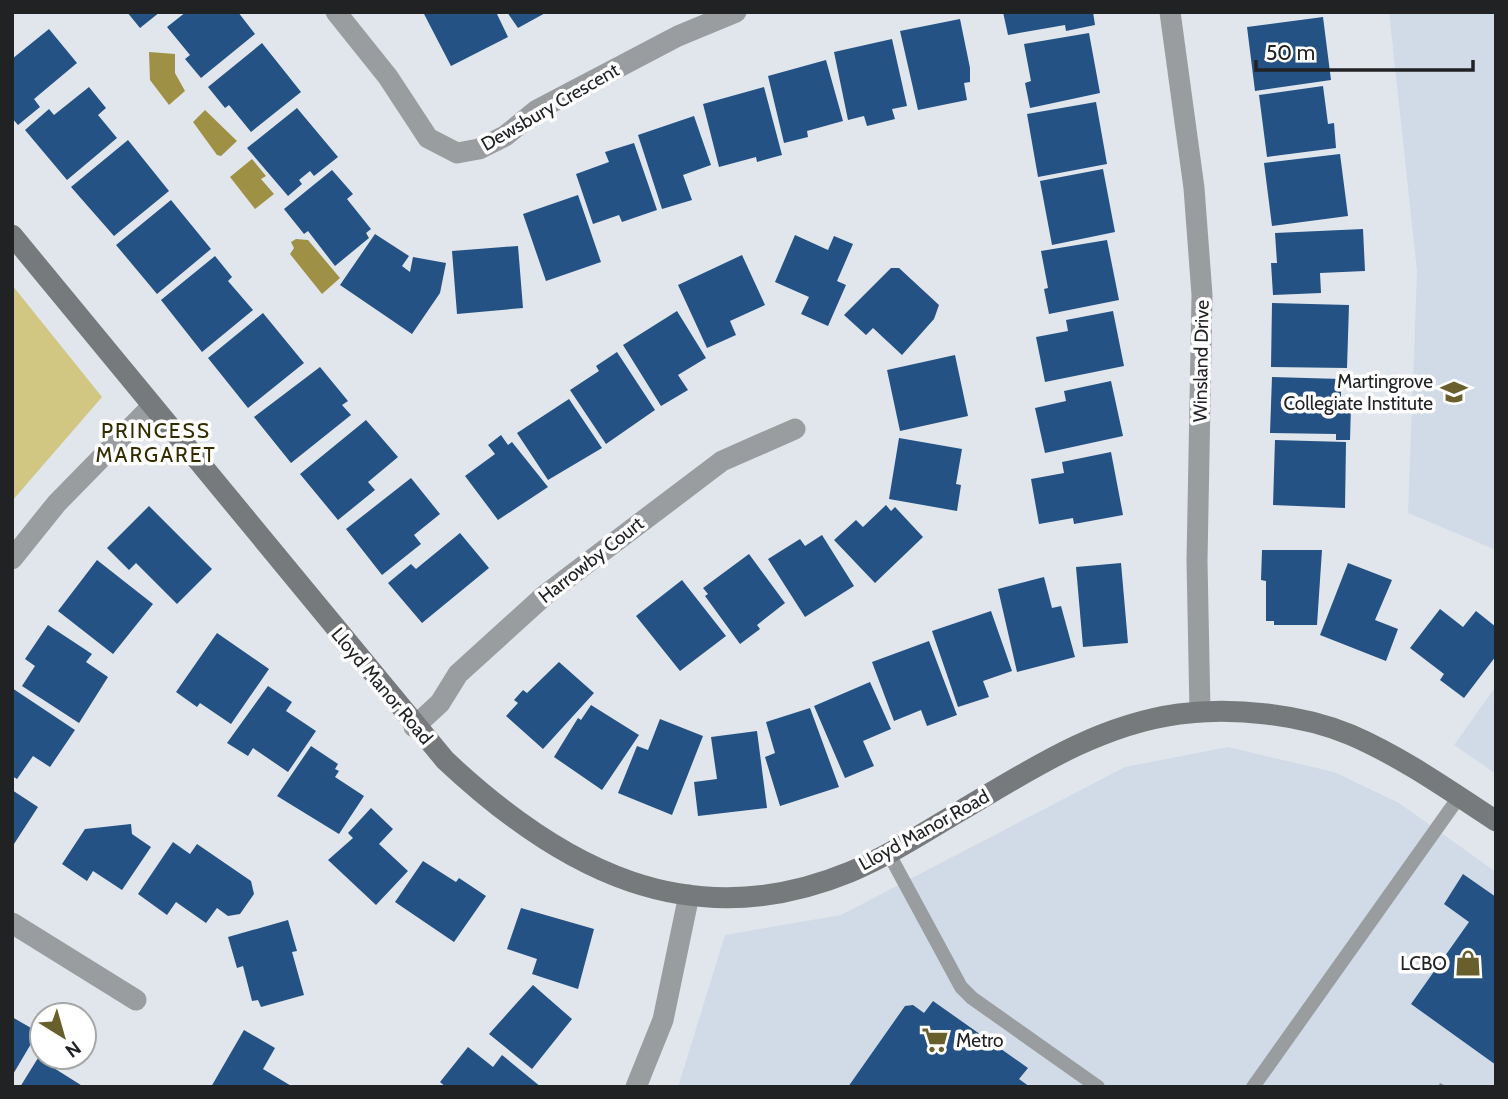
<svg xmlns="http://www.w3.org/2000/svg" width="1508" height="1099" font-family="Cabin,sans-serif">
<rect width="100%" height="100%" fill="#e1e6ec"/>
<path fill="#d1dbe7" d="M1389,12H1496V550L1408,513L1417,271Z
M1496,686V774L1454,745Z
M1228,747L1334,772L1399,803L1496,872V1087H678L725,935L841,915L1125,767Z"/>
<path fill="#d2c683" d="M12,285L102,397L12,501Z"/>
<path fill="#9e9145" d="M149,52L175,54V73L185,91L169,105L150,80Z
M205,110L237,141L221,156L217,155L193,122Z
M252,159L266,176L261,179L274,194L255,209L230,177Z
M296,239L308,240L340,278L322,294L290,254L294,248L291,242Z"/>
<path fill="#245284" d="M127,12H160L140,28Z
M186,12H238L255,34L201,78L185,59L190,55L167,27Z
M423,12H496L508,37L451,66Z
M507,12H547L518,28Z
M1003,12H1093L1095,25L1066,31L1065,25L1008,35Z
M1323,17L1331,80L1255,91L1247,27Z
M960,19L970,68V82L964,83L967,100L918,110L900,31Z
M49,29L77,63L34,99L40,107L18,125L12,118V59Z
M1089,33L1100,93L1030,108L1025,83L1031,81L1024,44Z
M892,39L907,106L892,109L895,119L867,126L864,116L848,120L834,52Z
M262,43L301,92L251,132L229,105L225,108L208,87Z
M826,60L843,121L807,131L808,137L784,143L768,76Z
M1323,86L1328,124L1334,123L1336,148L1267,157L1259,95Z
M89,87L106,108L98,115L117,138L67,180L25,130L49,109L54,115Z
M764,87L782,155L757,162L756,157L719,167L703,104Z
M1096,102L1107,164L1038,177L1027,114Z
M297,108L338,157L314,176L310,171L299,180L302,184L288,196L247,148Z
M694,116L711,165L683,175L692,200L662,209L638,135Z
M128,140L169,191L114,236L71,187Z
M634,143L657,210L622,222L619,215L593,224L576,174L609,162L605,152Z
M1340,154L1348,216L1272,226L1264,163Z
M1103,169L1115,232L1052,245L1040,181Z
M332,170L353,194L347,199L371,229L366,233L369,238L335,266L308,231L304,234L284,209Z
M578,195L601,262L546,281L523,214Z
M171,200L211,249L157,294L116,245Z
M1363,229L1365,271L1320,273L1321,293L1273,295L1271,263H1277L1275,233Z
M375,234L409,256L402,266L410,272L413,257L446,263L440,293L412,334L340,285Z
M795,235L828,250L834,236L853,244L837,281L846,285L828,326L801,314L809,297L775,282Z
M1107,240L1119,300L1049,314L1044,289L1048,288L1041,251Z
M518,246L523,308L457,314L452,251Z
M742,255L765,305L730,321L736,335L707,348L678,285Z
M215,256L232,277L228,281L253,310L202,352L161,300Z
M891,268H899L939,305L934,319L902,355L873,328L866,335L844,315Z
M1272,303L1349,305L1347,368L1271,367Z
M677,311L706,358L678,375L688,390L661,406L623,345Z
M1113,311L1124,366L1045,382L1036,337L1068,331L1066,320Z
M263,313L304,363L248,408L208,358Z
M617,352L655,410L606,444L570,390L599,371L596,366Z
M955,355L968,416L900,431L887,370Z
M320,367L348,401L342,405L351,415L291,463L254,417Z
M1272,377L1341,379V405H1351L1350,440H1336V434L1270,433Z
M1111,381L1123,436L1045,453L1035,408L1066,401L1064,391Z
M569,399L602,448L548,480L517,433Z
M366,420L398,457L368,482L375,490L338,520L300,474Z
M501,435L508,445L512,442L548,487L498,520L465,476L495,454L488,445Z
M899,438L962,449L956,484L961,485L957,511L889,499Z
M1275,440L1346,442L1345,508L1273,505Z
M1111,452L1123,515L1074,524L1073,518L1039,524L1031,479L1064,473L1062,462Z
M411,478L440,514L414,535L421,544L382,575L346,529Z
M886,505L891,511L895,507L923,537L875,583L834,540L856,520L863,527Z
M149,506L212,569L177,604L136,563L129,570L107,548Z
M460,533L489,568L422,623L388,583L411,564L416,569Z
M822,535L854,586L805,617L768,559L800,539L805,546Z
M1262,550H1322L1317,625H1274V621H1266V581L1261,580Z
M749,554L785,603L757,625L760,629L740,644L705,596L708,594L703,588Z
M97,560L153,604L113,654L58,611Z
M1121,563L1128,643L1083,647L1076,567Z
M1348,563L1392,580L1375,620L1398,629L1386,661L1320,635Z
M1044,577L1052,608L1061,606L1075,657L1017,672L998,589Z
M682,580L726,636L680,671L636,616Z
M1440,609L1463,627L1476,611L1496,627V656L1464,698L1440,680L1444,674L1410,648Z
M991,611L1012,671L983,681L989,697L958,707L932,631Z
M48,625L92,654L86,662L108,677L79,723L22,686L35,666L25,659Z
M217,633L269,669L231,724L200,703L197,707L176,692Z
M929,641L957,715L927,726L921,710L894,721L872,662Z
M559,662L594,693L543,749L506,716L518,703L514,700L523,690L527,693Z
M870,682L891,729L863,741L874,766L845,778L814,706Z
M268,686L292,702L286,711L316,731L288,772L253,748L248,756L227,743Z
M12,688L75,730L50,767L33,756L17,779L12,776Z
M591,705L639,735L602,790L554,757L578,718L581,720Z
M810,708L839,787L780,806L765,757L775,753L766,722Z
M660,719L703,736L672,815L618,793L637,746L648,750Z
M757,731L767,808L698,816L694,782L717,779L711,737Z
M311,746L338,764L335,769L339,771L335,777L364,796L339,834L277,796Z
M12,790L38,807L12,847Z
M371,808L393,829L379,844L408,871L376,905L328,860L353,838L348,833Z
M131,824L132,834L151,847L122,890L93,871L87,881L62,864L85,829Z
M173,842L190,854L197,844L251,881L254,894L240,914L228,916L217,908L206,923L176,902L167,915L138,894Z
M423,861L456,882L459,878L486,896L454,942L395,902Z
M1463,874L1496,897V1065L1411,1004L1469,922L1444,904Z
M521,908L594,929L578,989L532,974L537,959L507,949Z
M288,920L297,951L292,952L304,995L261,1007L258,1000L252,1001L243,966L237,968L228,937Z
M533,985L572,1019L532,1069L489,1034Z
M933,1001L1028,1068L1019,1079L1030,1087H848L905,1006L913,1005L924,1013Z
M12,1017L38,1032L12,1076Z
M244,1030L275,1048L263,1069L293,1087H211Z
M468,1047L493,1067L502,1055L541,1087H446L440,1082Z
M38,1058L84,1087H20Z"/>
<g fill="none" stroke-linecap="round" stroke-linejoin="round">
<path stroke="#8c8f94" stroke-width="4.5" stroke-dasharray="7 3.5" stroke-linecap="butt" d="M1439,1085L1443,1087"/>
<path stroke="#9a9d9f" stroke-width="14" d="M889,854L961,987L972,998L1098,1087
M1253,1087L1459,797"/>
<path stroke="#9a9d9f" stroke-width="21" d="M336,12L388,77L428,138L457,153L479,149L505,136L537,110L678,36L736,12
M1170,12L1194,188L1202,295L1197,561L1200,712
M12,559L57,503L152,406
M414,727L440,703L458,674L545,595L722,461L795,429
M12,923L136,1000
M636,1087L663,1020L689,895"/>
<path stroke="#777a7d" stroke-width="21" d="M12,235L445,760C561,869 690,938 850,872C890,855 925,832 962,810C1031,769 1098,725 1179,714C1233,707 1301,714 1351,735C1402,757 1450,791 1496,821"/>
</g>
<defs>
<g id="school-bare" transform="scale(2.1)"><path d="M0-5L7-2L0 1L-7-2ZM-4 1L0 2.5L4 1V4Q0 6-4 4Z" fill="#685f2c" stroke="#fff" stroke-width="2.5" paint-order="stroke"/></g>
<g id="shop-bare" transform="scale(2.1)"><path d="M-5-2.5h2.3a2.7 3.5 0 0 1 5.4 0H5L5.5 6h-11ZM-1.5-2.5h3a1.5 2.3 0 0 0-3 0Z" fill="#685f2c" stroke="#fff" stroke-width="2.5" paint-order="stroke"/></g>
<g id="supermarket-bare" transform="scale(2.1)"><path d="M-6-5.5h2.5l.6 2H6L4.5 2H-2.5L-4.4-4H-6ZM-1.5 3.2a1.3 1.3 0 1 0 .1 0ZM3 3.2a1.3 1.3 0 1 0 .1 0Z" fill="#685f2c" stroke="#fff" stroke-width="2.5" paint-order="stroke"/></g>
</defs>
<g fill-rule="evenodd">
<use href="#school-bare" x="1454" y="392"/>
<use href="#shop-bare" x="1468" y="963"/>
<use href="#supermarket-bare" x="935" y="1040"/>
</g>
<g text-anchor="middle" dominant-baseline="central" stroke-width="7" stroke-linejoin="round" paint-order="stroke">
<g font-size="19" fill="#202224" stroke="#fff">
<text transform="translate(550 107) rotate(-30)">Dewsbury Crescent</text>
<text transform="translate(1201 361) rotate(-89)">Winsland Drive</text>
<text transform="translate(591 560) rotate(-38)">Harrowby Court</text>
<text transform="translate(382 686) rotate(50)">Lloyd Manor Road</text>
<text transform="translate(924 830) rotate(-29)">Lloyd Manor Road</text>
</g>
<g font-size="19" fill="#202224" stroke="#fff" text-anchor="end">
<text x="1433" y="381">Martingrove<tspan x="1433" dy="22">Collegiate Institute</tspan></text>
<text x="1447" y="963">LCBO</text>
<text x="956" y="1040" text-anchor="start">Metro</text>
</g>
<g font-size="21" letter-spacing="2" fill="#332c01" stroke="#fff">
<text x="156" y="430">PRINCESS<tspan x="156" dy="24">MARGARET</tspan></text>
</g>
</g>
<rect width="1508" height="1099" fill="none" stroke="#202224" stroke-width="28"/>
<g transform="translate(63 1036) rotate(143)"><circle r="33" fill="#ffffff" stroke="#a6a7a7" stroke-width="2"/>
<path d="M0-5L12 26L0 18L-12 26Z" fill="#685f2c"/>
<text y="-10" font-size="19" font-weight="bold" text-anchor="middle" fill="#202224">N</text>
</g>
<path d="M1256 60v10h217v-10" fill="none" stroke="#202224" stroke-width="3.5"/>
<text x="1266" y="60" font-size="21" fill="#202224" stroke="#ffffff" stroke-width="5" paint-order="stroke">50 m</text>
</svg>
